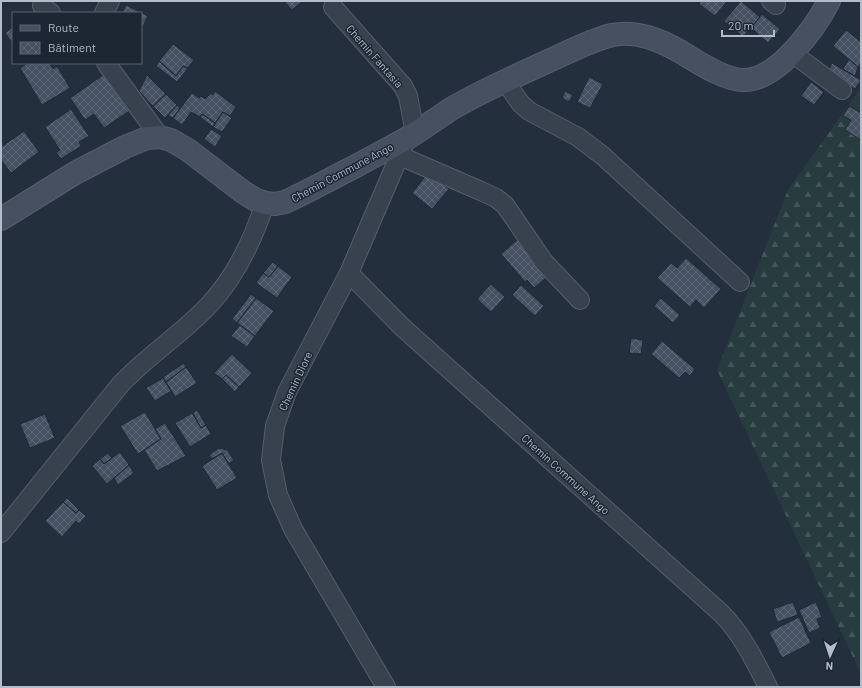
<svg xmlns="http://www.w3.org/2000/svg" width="862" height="688" font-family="Barlow,sans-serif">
<defs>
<pattern id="forest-firs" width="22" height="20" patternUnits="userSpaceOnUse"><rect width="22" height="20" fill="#263c3f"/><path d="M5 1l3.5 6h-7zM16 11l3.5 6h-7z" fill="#435659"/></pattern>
<pattern id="building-cross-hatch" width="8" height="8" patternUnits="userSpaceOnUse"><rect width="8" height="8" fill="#455162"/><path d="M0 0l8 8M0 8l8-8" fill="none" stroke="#5d6877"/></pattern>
</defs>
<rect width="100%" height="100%" fill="#242f3e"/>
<path fill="url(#forest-firs)" d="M861,88V674L717,370L788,190Z"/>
<path fill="url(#building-cross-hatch)" stroke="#1f2835" d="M284,1H303L292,10Z
M701,1H727L715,16L699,4Z
M741,1L760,17L743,37L724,21Z
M126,5L148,16L141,30V13H122Z
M762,14L780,29L768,43L751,28Z
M13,27V44L5,33Z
M846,30L861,42V63L858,67L833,46Z
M173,44L194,60L188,68L183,66L176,76L159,61Z
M849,59L858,67L855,76L843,69Z
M159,61L176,76L183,66L188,68L177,82L156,66Z
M28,63H49L53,69L57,66L70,88L42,105L20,68Z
M832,63L861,80L855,89L827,73Z
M106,73L131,110L104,128L94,114L85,120L70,98Z
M147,75L166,94L153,106L139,91Z
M589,77L603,84L590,108L577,102Z
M811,82L824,92L814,105L801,96Z
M215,91L236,107L230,116L223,112L215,123L202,114L200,117L191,112L182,125L173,118L192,93L199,98L201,96L205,99L211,93L213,95Z
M565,91L573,95L569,102L562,98Z
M166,94L177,105L165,118L153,106Z
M177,105L180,108L173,118L168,115Z
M849,106L861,113V140L845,130L851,120L843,116Z
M71,109L89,136L79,142L81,146L61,159L56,152L60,150L45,127Z
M223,112L232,118L222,132L213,127Z
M202,114L215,123L213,127L200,117Z
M211,129L222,136L215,147L204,139Z
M24,131L39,152L11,173L1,160V147Z
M428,173L449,189L432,209L412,193Z
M518,239L547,277L534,288L527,280L525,282L501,254Z
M686,258L721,289L704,308L696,300L690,307L657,278L671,263L677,268Z
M273,262L278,266L269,277L263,273Z
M278,266L292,277L277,298L256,283L263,273L269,277Z
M491,284L505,297L491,312L477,299Z
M521,285L544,306L535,316L512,295Z
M251,294L256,298L237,323L232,319Z
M256,298L274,311L255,336L237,323Z
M661,298L680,315L673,323L654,306Z
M240,325L255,336L247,347L231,336Z
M631,338L643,340L641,354L629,353Z
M662,341L695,369L690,376L685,372L679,378L651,354Z
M232,354L252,373L239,387L226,375L222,379L214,373Z
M184,363L186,367L166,382L163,377Z
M186,367L197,383L175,397L166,382Z
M226,375L239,387L235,392L222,379Z
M163,378L171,391L155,401L146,388Z
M197,410L206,425L201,428L193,413Z
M145,412L161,439L138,454L120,426Z
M192,413L201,428L206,425L211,434L190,447L175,423Z
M45,414L55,438L30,448L20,424Z
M165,423L186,456L157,471L144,450L161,439L155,429Z
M219,448L227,450L234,460L229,464L222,453L212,459L209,455Z
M120,452L129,465L107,484L92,466L100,459L104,464Z
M108,453L112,458L104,464L100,459Z
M222,453L237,478L217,490L202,466Z
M129,465L134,473L118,485L114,478Z
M67,498L79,510L76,513L63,502Z
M63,502L76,513L79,510L86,516L79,524L76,521L62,537L45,521Z
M793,602L798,615L777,622L773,609Z
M816,602L822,617L817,619L820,628L809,633L799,610Z
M799,617L811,643L782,658L769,632Z"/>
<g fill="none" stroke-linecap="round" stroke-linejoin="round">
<g stroke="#565f6c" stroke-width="20">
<path id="street" d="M771,1L776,5
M42,6L51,13
M333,7L403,86L408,96L415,133
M104,13L110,1
M792,53L842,90
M106,63L160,137
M505,81L521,104L529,111L578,137L603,156L740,282
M400,156L481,191L496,198L505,205L544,262L580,300
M349,273L401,326L721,613C742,634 755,661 768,687
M1,533L120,385C148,355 182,334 209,305C236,276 253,240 265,203
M386,687L293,529L278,495L271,460L275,426L287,392L349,273L407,138"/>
</g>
<g stroke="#565f6c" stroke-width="24">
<path id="secondary" d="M1,219L75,173L125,147L147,138L160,137L171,140L188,150L243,192L256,200L265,203L275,204L285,202C309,191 332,178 356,166C372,157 390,148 406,139C421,130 436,119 451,109C480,92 511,78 542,64C565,54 588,41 612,35C637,30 660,40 681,52C698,62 724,80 744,80C778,80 815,28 829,1"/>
</g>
<use href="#street" stroke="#38414e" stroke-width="18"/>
<use href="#secondary" stroke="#465061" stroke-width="22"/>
</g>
<g text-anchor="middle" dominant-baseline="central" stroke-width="3" stroke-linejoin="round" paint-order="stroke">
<g font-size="11" fill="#b4bcc9" stroke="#1d2633">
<text transform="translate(375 56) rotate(49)">Chemin Fantasia</text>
<text transform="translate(342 172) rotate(-28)">Chemin Commune Ango</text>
<text transform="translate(295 381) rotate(-65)">Chemin Diore</text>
<text transform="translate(566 474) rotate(42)">Chemin Commune Ango</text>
</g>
</g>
<rect width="862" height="688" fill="none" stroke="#b4bcc9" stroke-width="4"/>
<rect x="12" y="12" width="130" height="52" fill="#1d2633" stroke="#59626f"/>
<rect x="20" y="25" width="20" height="6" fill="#465061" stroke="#59626f"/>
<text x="48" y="32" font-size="12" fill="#b4bcc9">Route</text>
<rect x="20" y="42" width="20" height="12" fill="url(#building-cross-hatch)" stroke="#59626f"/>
<text x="48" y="52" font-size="12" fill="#b4bcc9">Bâtiment</text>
<g transform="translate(830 656) rotate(183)" stroke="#1d2633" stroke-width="3" paint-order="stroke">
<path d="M0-3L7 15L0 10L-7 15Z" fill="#b4bcc9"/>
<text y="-6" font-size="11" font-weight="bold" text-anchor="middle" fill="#b4bcc9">N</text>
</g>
<path d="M722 30v6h52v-6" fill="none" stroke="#b4bcc9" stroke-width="2"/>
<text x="728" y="30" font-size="12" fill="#b4bcc9" stroke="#1d2633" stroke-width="3" paint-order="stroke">20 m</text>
</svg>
